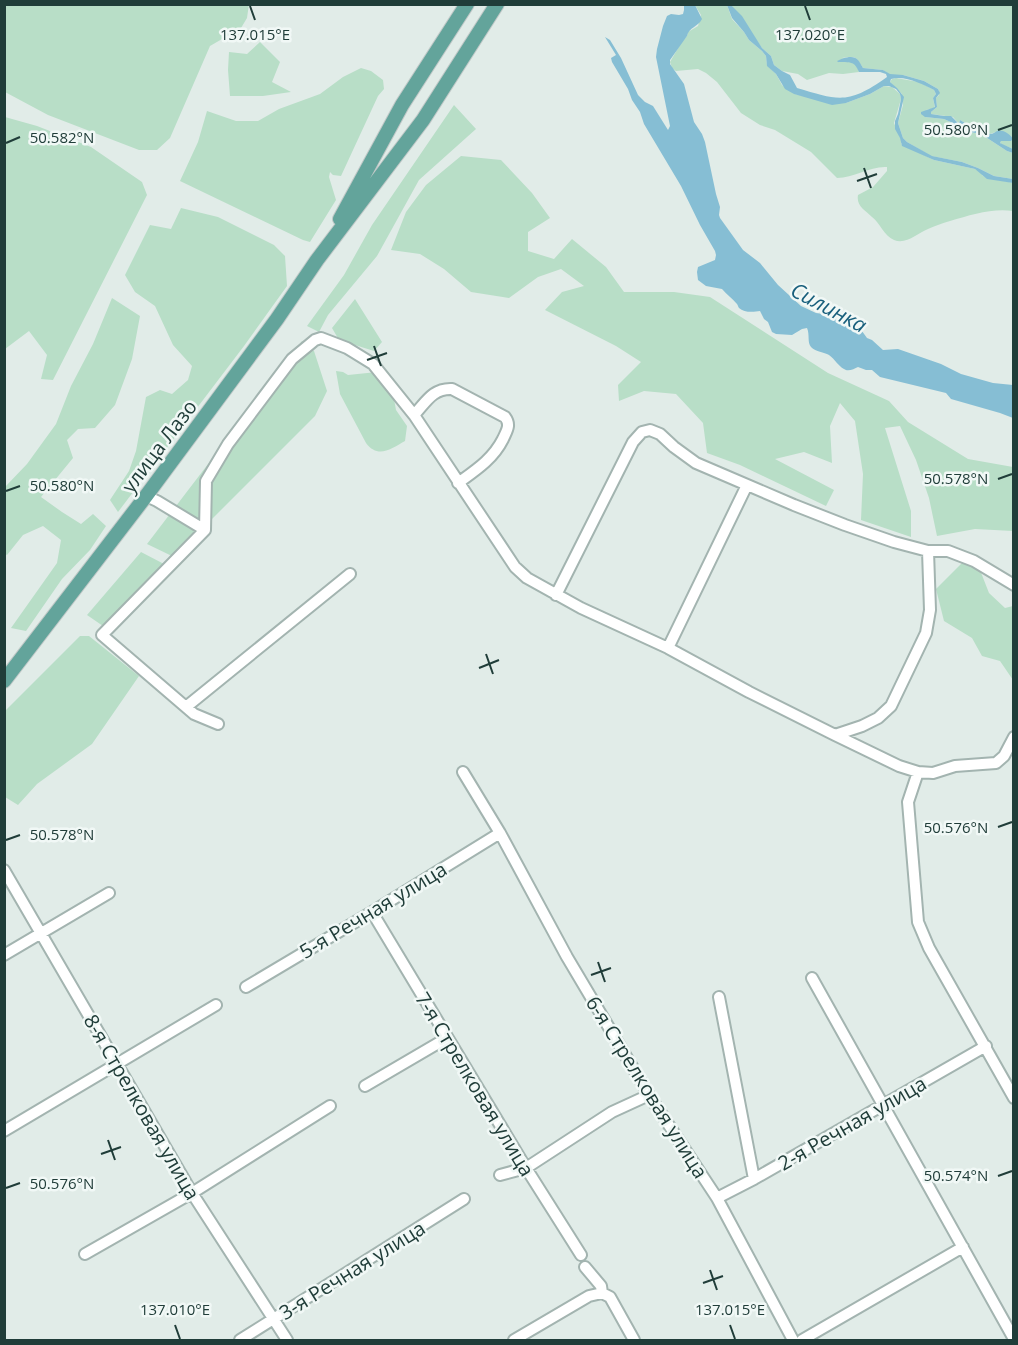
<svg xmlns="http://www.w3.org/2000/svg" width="1018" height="1345" font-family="'Open Sans',sans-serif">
<rect width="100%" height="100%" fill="#e1ece8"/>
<path fill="#b8dec7" d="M249,4L247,18L241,28L210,46L170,138L157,150H139L48,115L5,92V5Z
M695,5H727L732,19L744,32L749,40L762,51L766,56L767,65L776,74L782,85L795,94L809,97L846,103L870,94L884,86L892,87L900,94L901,99L894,123L902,142L901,144L934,160L975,169L980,171L983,176L1013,183V211C992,208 971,215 950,221C942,223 935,226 928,229C918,233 906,245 894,240C884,236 880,223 872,217C865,210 856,206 858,195L873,187L887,171V167C870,166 854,178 837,178L811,152L775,130L760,125L741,113L717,82L706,73L698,69L676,71L672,68L670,62L681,43L687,36L688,32L698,26L701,15Z
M731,5H1013V149L1001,144L1000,142L1002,140L1011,141L1013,138L996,132L990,134L979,131L960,120L959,124L953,117L931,114V112L937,107L936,98L939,95V91L938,89L924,81L903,75H890L883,70L863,68C855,56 857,56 842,58L856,64L859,72L843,74L829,73L807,80L798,74L782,71L774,65L771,56L762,48Z
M260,42L280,62L272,82L291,92L263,96H230L228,70L229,52L247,54Z
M361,68L371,71L383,80L384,89L378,96L341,176L333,175L330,172L329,177L336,200L310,242L303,240L180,181L198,142L207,111L236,121H258L279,109L320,94L343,77Z
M896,78L919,82L934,90L936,94L933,98L935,108L926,110L925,117L944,119L964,128L968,132L981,134L1007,151L1013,153V179L994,176L978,168L962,162L931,156L907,142L903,138L898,123L903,105L902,94L890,82L892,79Z
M454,105L476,129L419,180L377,256L328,315L319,332L307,326L344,275L372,225Z
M5,117L37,126L91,147L142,182L147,195L53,380L41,379L47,355L29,331L5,349Z
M461,156L501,160L532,193L550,218L528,232V251L554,259L572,239L606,267L624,292H674L710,297L828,373L889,401L908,422L968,459L1013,467V531L975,529L937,536L929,498L916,460L900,426L885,428L911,511V537L861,520L863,474L855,421L840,403L830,426L832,463L804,452L775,459L834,490L826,506L740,465L707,453L703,423L676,394L644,391L619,401L618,385L641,362L616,346L545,310L562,292L584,286L561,269L538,277L509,298L471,292L444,269L420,254L391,250L406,212L426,185Z
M181,208L218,217L274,245L285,256L287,286L244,346L118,512L110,500L129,471L136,451L146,397L160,390L172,394L188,380L192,366L173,345L155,306L135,292L125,275L150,225L171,229Z
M112,298L140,316L132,359L115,405L95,428L78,429L67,440L73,458L41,497L62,512L81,524L93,514L106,526L90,550L62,579L26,631L11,628L57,563L61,540L43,526L23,535L7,555L5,554V487L27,464L56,424L71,386L93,344Z
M355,299L382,342L374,351L339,340L332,328Z
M302,341L314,351L327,391L315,416L174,557L147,544Z
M336,371L343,372L348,375L377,372L394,399L396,410L407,426L405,441C391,449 378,459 366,443L340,394Z
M141,552L164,564L103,626L87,615Z
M965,560L980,570L989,593L1005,608L1013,606V680L1000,661L982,656L972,638L944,621L936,589Z
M80,636H89L139,676L92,744L37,784L18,805L5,797V711Z"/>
<path fill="#86bed4" d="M684,5H695L702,19C698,27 689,27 687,36L670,60V64L684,84L694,122L702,134L705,142L716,194L720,207L719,215L720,218L743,250L760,263L778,285L801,306L816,313L823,314L859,327L867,338L872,340L883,350L898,349L941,364L961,374L993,383L1013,385V418L1000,413L951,399L946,393L880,377L872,370H866L858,367C854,369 848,372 844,369C838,366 835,359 829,355C824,352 816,352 811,347C807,342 810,335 807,328L802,329L792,335L776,334L772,332L768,322L764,319L760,311C754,312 744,313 739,308C738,307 738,305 737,304C732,298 727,295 722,289L706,286L698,280L697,272L698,267L715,260L716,255L715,251L700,225L681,186L644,124L640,112L632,100L628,89L612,62L611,58L616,55L605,37L610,40L621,58L638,95L645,102L653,106L668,130L670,126L656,57L657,49L663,26L667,16L671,14L679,15L683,14L684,10Z
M727,5H731L742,16L762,48L771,56L774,65L782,71L790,75L797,88C840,101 849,104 887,77L886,74L880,72H859C854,60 850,63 838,62L837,61C842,58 854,54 858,60C860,62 861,65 863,68L883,70L890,74L903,75L924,81L938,89L940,93L936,98L937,107L931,112V114L944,116H951L959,124L960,120L979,131L990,134C993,134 995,132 997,131C1003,129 1011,135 1013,139L1011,141H1001L1000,143L1013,149V153L1007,151L981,134L970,132L964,128L944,119L925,117L921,114V112L935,107L933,98L936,94L934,90C922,84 905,75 891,79L890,82L897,88L904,97L898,123L903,138L907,142L932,156L962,162L978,168L994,176L1013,179V183L987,179L975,169L934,160L902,146L900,138L895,129V121L898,114L901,99L900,94L896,89L889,86H884L870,94L846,103L832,105L794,94L785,89L776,74L767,66L766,56L762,51L749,40L744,32L732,18Z"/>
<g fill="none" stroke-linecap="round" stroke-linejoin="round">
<g stroke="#a3b4b0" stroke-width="14">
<path id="minor" d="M414,415C426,402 433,388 452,389L505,417C511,425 507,430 503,439C493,459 476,470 458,483
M146,496L157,501L205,530L206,481L228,444L292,359L315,340L321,338L347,348L373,364L414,415L515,567L527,578L581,608L668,648L749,692L835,735L899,766L918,772L933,773L955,766L996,763L1004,756L1014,737
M205,530L102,635L194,714L218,724
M556,595L633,442L642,432L650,430L660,434L674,447L696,463L794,505L845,525L894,542L928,551H948L974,561L1014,585
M668,648L747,485
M186,707L350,574
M835,735L862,726L878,718L891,706L926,633L930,610L928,551
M463,772L500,833L567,957L649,1095L717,1198L793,1340
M918,772L908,802L918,922L929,948L1014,1098
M4,870L192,1193L287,1340
M372,912L526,1168L581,1255
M4,955L109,893
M812,978L1014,1339
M246,987L372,912L500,833
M719,997L754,1179
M365,1086L447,1038
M4,1131L216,1005
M500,1175L526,1168L612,1112L649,1095
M717,1198L754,1179L986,1046
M85,1254L192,1193L330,1106
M585,1267L601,1286L602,1293L610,1297L634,1340
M240,1340L464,1199
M514,1340L589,1296L602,1293
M802,1340L963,1247"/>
</g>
<g stroke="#c1c9c8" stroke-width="16">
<path id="major" d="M340,219L402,105L467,4
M4,681L146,496L277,319L317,260L423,120L497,4"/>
</g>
<use href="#minor" stroke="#fff" stroke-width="10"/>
<use href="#major" stroke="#63a49b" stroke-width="14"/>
</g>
<path fill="none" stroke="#203d39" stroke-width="2" d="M250,6L255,20M805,6L810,20M998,130L1012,125M6,143L20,137M864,168L871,188M857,181L877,174M374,346L381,366M367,360L387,353M998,479L1012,474M6,491L20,486M486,654L493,674M479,668L499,660M998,827L1012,822M6,840L20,835M598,962L605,982M591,975L611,968M108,1140L115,1160M101,1154L121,1147M998,1176L1012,1171M6,1188L20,1183M710,1270L717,1290M703,1283L723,1276M175,1325L180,1339M730,1325L735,1339"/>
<g text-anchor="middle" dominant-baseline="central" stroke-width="5" stroke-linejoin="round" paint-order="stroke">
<g font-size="20" fill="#203d39" stroke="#f1f8f6">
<text transform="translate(159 446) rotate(-53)">улица Лазо</text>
<text transform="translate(373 910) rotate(-31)">5-я Речная улица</text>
<text transform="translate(475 1084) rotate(59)">7-я Стрелковая улица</text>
<text transform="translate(647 1087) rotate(58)">6-я Стрелковая улица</text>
<text transform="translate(142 1107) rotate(60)">8-я Стрелковая улица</text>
<text transform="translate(852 1123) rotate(-30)">2-я Речная улица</text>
<text transform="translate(352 1270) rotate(-32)">3-я Речная улица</text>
</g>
<g font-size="21" font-style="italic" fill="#185f7c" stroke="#f1f8f6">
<text transform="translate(829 307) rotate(28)">Силинка</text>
</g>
</g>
<g font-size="15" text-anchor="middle" fill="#203d39" stroke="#f1f8f6" stroke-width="5" stroke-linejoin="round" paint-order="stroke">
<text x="255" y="40">137.015°E</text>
<text x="810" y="40">137.020°E</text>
<text x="956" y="135">50.580°N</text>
<text x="62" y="143">50.582°N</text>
<text x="956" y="484">50.578°N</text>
<text x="62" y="491">50.580°N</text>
<text x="956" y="833">50.576°N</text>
<text x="62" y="840">50.578°N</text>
<text x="956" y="1181">50.574°N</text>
<text x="62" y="1189">50.576°N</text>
<text x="175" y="1315">137.010°E</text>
<text x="730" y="1315">137.015°E</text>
</g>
<rect width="1018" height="1345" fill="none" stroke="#203d39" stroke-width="12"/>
</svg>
